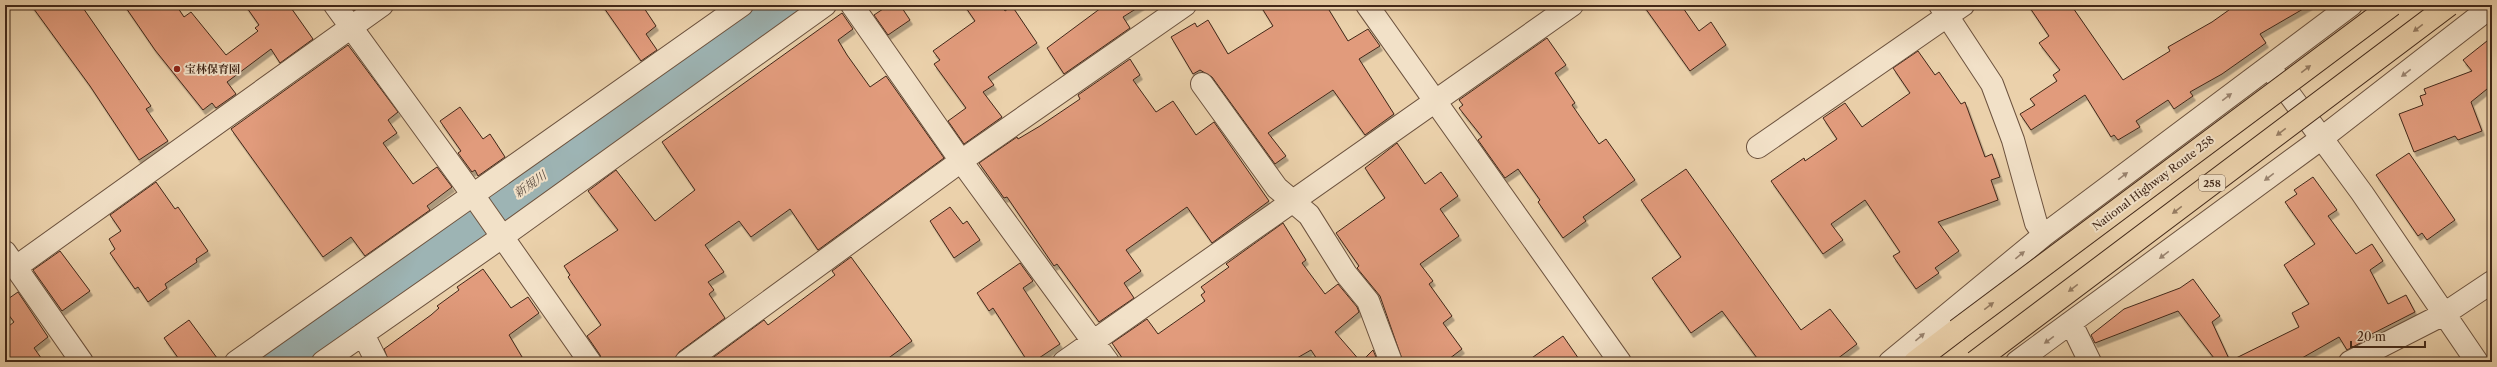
<svg xmlns="http://www.w3.org/2000/svg" width="2497" height="367" font-family="'Libre Caslon Text','Noto Serif JP',serif">
<defs>
<filter id="shadow"><feDropShadow dx="2.5" dy="4.5" stdDeviation="0" flood-color="#0004"/></filter>
</defs>
<rect width="100%" height="100%" fill="#ebd1ab"/>
<filter id="stains"><feTurbulence type="fractalNoise" baseFrequency=".005" numOctaves="4"/><feColorMatrix values="0 0 0 0 .2 0 0 0 0 .09 0 0 0 0 .02 0 0 0 .5 -.17"/></filter>
<radialGradient id="worn" r=".72"><stop offset=".6" stop-color="#630" stop-opacity="0"/><stop offset="1" stop-color="#630" stop-opacity=".3"/></radialGradient>
<g fill="none" stroke-linecap="round" stroke-linejoin="round">
<path stroke="#9db4b4" stroke-width="45" d="M278,362L783,5"/>
</g>
<path fill="#e19b7c" stroke="#422819" filter="url(#shadow)" d="M31,5H81L151,106L146,109L168,141L139,160L90,86Z
M124,5H176L184,17L191,12L226,55L258,31L255,28L259,25L245,5H289L313,39L280,63L271,49L227,82L236,94L216,108L212,103L203,110L155,50Z
M602,5H642L656,26L646,34L657,50L641,61Z
M889,5H900L910,20L888,35L874,15Z
M964,5H1001L1005,11L1012,6L1037,43L988,77L994,85L983,92L1002,117L964,144L948,121L966,108L934,64L940,60L933,51L975,21Z
M1105,5H1142L1123,17L1130,28L1064,74L1047,48Z
M1260,5H1326L1348,41L1368,29L1380,46L1359,59L1394,114L1365,135L1333,90L1268,133L1286,156L1275,164L1212,77L1200,70L1193,74L1171,37L1195,23L1197,27L1208,20L1228,54L1273,26Z
M1643,5H1681L1699,31L1711,22L1726,45L1690,71Z
M2028,5H2071L2123,80L2170,51L2168,47L2212,22L2236,5H2310L2260,34L2266,43L2222,74L2190,92L2193,96L2174,109L2168,100L2136,121L2140,127L2118,140L2114,135L2111,137L2085,95L2031,130L2020,114L2035,105L2030,99L2057,81L2053,75L2060,70L2039,43L2049,36Z
M842,13L853,29L838,40L847,55L870,87L886,76L944,158L818,250L790,209L751,237L739,221L705,245L724,272L708,282L714,290L709,294L725,318L679,352L674,362H602L600,355L587,336L601,325L568,277L570,275L564,266L618,230L588,191L616,170L655,221L695,190L662,142Z
M2492,37V96L2487,89L2471,102L2482,131L2458,140L2455,136L2414,152L2399,114L2423,105L2420,96L2426,94L2424,89L2472,71L2463,60Z
M1547,38L1566,65L1555,73L1575,103L1572,105L1599,144L1606,139L1635,180L1583,217L1586,221L1563,238L1538,202L1540,200L1518,169L1505,178L1478,140L1482,137L1459,108L1463,105L1459,100Z
M348,45L398,112L388,120L397,133L383,143L413,184L437,167L452,187L427,206L430,210L365,256L351,237L323,257L231,129Z
M1918,51L1935,75L1939,72L1961,104L1965,102L1985,157L1992,154L2000,177L1991,180L1998,200L1938,222L1959,251L1935,268L1939,273L1916,289L1893,256L1900,252L1865,200L1831,224L1843,240L1823,254L1771,181L1804,158L1805,161L1837,139L1823,118L1845,103L1862,127L1910,93L1893,68Z
M1130,59L1140,75L1133,80L1156,112L1173,101L1196,135L1214,122L1269,201L1212,243L1187,207L1126,250L1141,271L1124,283L1134,298L1099,322L1057,264L1054,266L1007,197L1004,198L979,163L1017,137L1018,139L1040,126L1080,99L1078,95Z
M460,107L483,139L490,134L505,157L478,176L475,170L472,172L458,153L461,151L440,121Z
M1397,143L1425,184L1441,172L1458,196L1440,209L1459,236L1420,264L1433,281L1429,284L1452,316L1443,323L1462,349L1445,362H1403L1380,296L1357,268L1359,266L1336,233L1385,198L1365,168Z
M2409,153L2455,220L2427,240L2422,233L2418,236L2376,175Z
M1686,169L1801,330L1830,309L1857,344L1833,362H1760L1722,311L1691,333L1652,278L1681,257L1641,200Z
M2313,177L2337,210L2328,216L2356,254L2372,244L2383,261L2370,270L2388,304L2406,295L2415,312L2364,338L2366,340L2347,350L2339,337L2295,362H2217L2178,311L2095,343L2091,335L2124,309L2180,288L2193,279L2220,316L2212,322L2230,361L2299,327L2292,313L2309,304L2284,265L2315,244L2285,202L2297,194L2294,190Z
M156,182L175,209L178,207L208,251L196,259L197,262L165,284L167,288L148,302L138,287L135,289L110,253L115,249L109,239L121,231L110,215Z
M950,207L963,224L967,221L980,240L954,258L930,221Z
M1283,223L1306,260L1302,263L1325,294L1338,284L1357,307L1359,312L1335,332L1361,362L1373,350L1378,362H1319L1311,350L1290,362H1125L1112,343L1147,319L1158,334L1205,301L1201,295L1205,292L1201,287L1229,267L1226,264Z
M60,251L90,291L62,311L33,270Z
M851,257L912,341L883,362H707L764,320L768,325L835,275L832,271Z
M1020,263L1033,281L1023,288L1060,344L1033,362H1028L993,308L989,311L977,293Z
M483,269L511,308L528,297L539,313L509,335L525,362H389L384,349L431,315L439,308L437,306L459,290L457,287Z
M18,292L48,337L34,348L44,362H5V329L14,322L5,310V301Z
M189,320L220,362H181L164,338Z
M1563,336L1581,362H1526Z"/>
<g fill="none" stroke-linecap="round" stroke-linejoin="round">
<g stroke="#6c523e" stroke-width="24">
<path id="minor" d="M335,5L478,202L590,362
M852,5L961,161L1108,362
M1367,5L1620,362
M1940,5L1992,84L2013,140L2036,223L2044,235
M2273,72L2362,193L2477,362
M1202,84L1277,188L1309,215L1346,274L1368,301L1391,362
M1758,147L1963,5
M5,252L82,362
M16,267L382,5
M2071,323L2090,362
M363,334L377,362
M236,362L742,5
M323,362L502,237L825,5
M686,362L961,161L1185,5
M1064,362L1572,5
M1890,362L2044,235L2351,5
M2017,362L2322,138L2492,6
M2350,362L2444,314L2492,282"/>
</g>
<g stroke="#422819" stroke-width="24">
<path id="trunk" d="M1915,362L1957,330"/>
</g>
<use href="#minor" stroke="#f2e1c8" stroke-width="22"/>
<use href="#trunk" stroke="#ebd1ab" stroke-width="22"/>
<g stroke="#422819" stroke-width="24" stroke-linecap="butt">
<path id="trunk-bridge" d="M1957,330L2392,5
M1975,362L2449,5"/>
</g>
<use href="#trunk-bridge" stroke="#ebd1ab" stroke-width="22"/>
</g>
<defs><path id="oneway-solid" d="M-6-.8H1V-3.2L6.5 0L1 3.2V.8H-6Z"/></defs>
<g fill="#967c62">
<use href="#oneway-solid" transform="translate(2418 28) rotate(143)"/>
<use href="#oneway-solid" transform="translate(2306 69) rotate(-37)"/>
<use href="#oneway-solid" transform="translate(2281 132) rotate(143)"/>
<use href="#oneway-solid" transform="translate(2177 210) rotate(143)"/>
<use href="#oneway-solid" transform="translate(2073 288) rotate(143)"/>
<use href="#oneway-solid" transform="translate(1989 306) rotate(-37)"/>
</g>
<g fill="#9a8470">
<use href="#oneway-solid" transform="translate(2406 73) rotate(142)"/>
<use href="#oneway-solid" transform="translate(2227 97) rotate(-37)"/>
<use href="#oneway-solid" transform="translate(2123 176) rotate(-37)"/>
<use href="#oneway-solid" transform="translate(2269 177) rotate(143)"/>
<use href="#oneway-solid" transform="translate(2020 255) rotate(-39)"/>
<use href="#oneway-solid" transform="translate(2164 255) rotate(143)"/>
<use href="#oneway-solid" transform="translate(1920 337) rotate(-40)"/>
<use href="#oneway-solid" transform="translate(2049 340) rotate(144)"/>
</g>
<circle fill="#8f2418" stroke="#f2e1c8" stroke-width="1.5" cx="177" cy="69" r="4"/>
<g text-anchor="middle" dominant-baseline="central" stroke-width="4" stroke-linejoin="round" paint-order="stroke">
<rect fill="#f2e1c8" stroke="#77604e" stroke-width="1" x="2199" y="175" width="26" height="16" rx="3"/>
<g font-size="10" font-weight="bold" fill="#422819">
<text x="2212" y="183">258</text>
</g>
<g font-size="11" font-weight="bold" fill="#422819" stroke="#f2e1c8" text-anchor="start">
<text x="185" y="69">宝林保育園</text>
</g>
<g font-size="11" fill="#422819" stroke="#f2e1c8">
<text transform="translate(2153 183) rotate(-37)">National Highway Route 258</text>
</g>
<g font-size="12" font-style="italic" fill="#594b40" stroke="#f2e1c8">
<text transform="translate(530 184) rotate(-35)">新規川</text>
</g>
</g>
<rect width="2497" height="367" fill="none" stroke="#ebd1ab" stroke-width="20"/>
<rect x="6" y="6" width="2485" height="355" fill="none" stroke="#422819" stroke-width="2"/>
<rect x="10" y="10" width="2477" height="347" fill="none" stroke="#422819"/>
<path d="M2351 341v6h74v-6" fill="none" stroke="#422819" stroke-width="2"/>
<text x="2357" y="341" font-size="12" fill="#422819" stroke="#f2e1c8" stroke-width="3" paint-order="stroke">20 m</text>
<rect width="100%" height="100%" filter="url(#stains)"/>
<rect width="100%" height="100%" fill="url(#worn)"/>
</svg>
